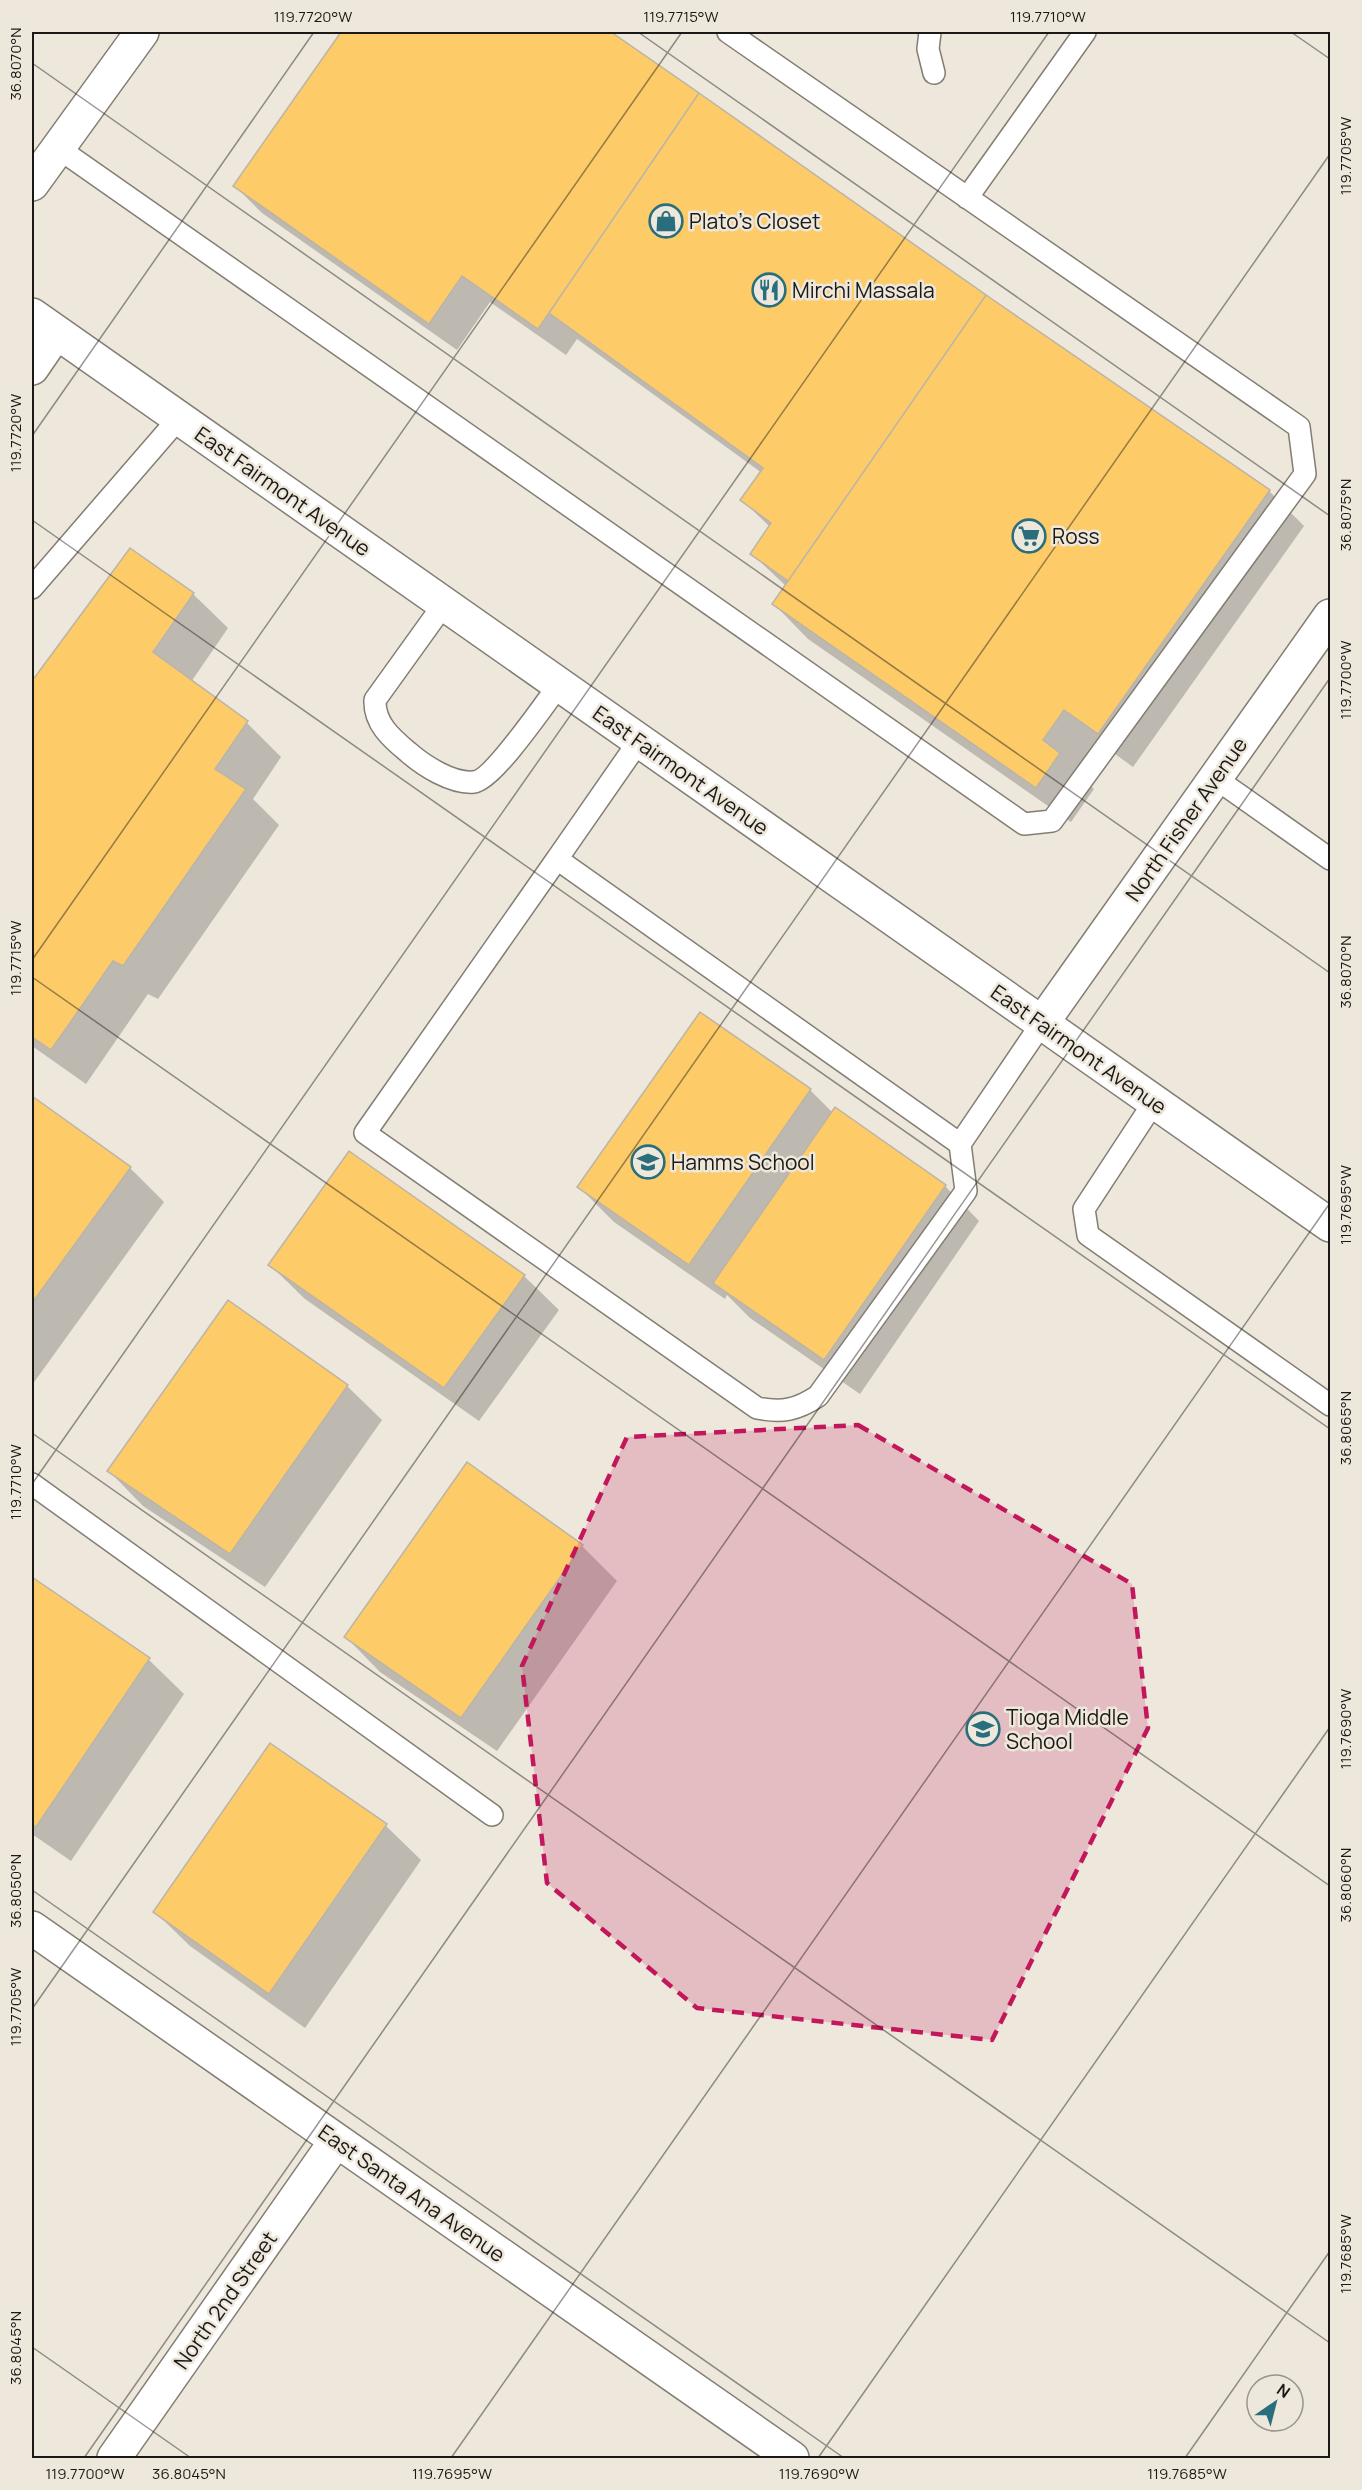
<svg xmlns="http://www.w3.org/2000/svg" width="1362" height="2490" font-family="Manrope,sans-serif">
<rect width="100%" height="100%" fill="#ede7dc"/>
<path fill="#0003" d="M343,32H608L985,296L1269,491L1304,526L1133,767L1100,743L1079,774L1094,789L1071,822L808,639L774,604L786,586L752,554L770,527L742,500L762,473L577,339L566,355L490,302L457,350L262,213L235,186Z
M130,550L193,594L228,628L191,682L247,723L281,757L253,799L279,825L158,999L148,994L86,1084L32,1046V684Z
M810,1090L833,1113L945,1186L979,1221L860,1394L750,1318L727,1295L725,1299L614,1222L579,1187Z
M32,1097L130,1168L164,1202L32,1385Z
M270,1265L524,1276L559,1310L479,1421L305,1299Z
M347,1386L382,1420L265,1587L143,1506L109,1471Z
M467,1464L582,1546L617,1581L497,1751L380,1672L346,1637Z
M32,1578L149,1660L184,1694L71,1861L32,1834Z
M386,1826L421,1860L305,2028L190,1946L155,1912Z"/>
<path fill="#fdcb68" stroke="#bab4a9" stroke-width="1.5" d="M341,32H611L699,93L538,329L462,276L429,324L233,186Z
M699,93L986,295L788,581L750,554L771,523L740,500L763,468L549,313Z
M986,295L1270,490L1098,734L1064,710L1043,740L1060,753L1036,788L772,604Z
M130,548L194,593L153,652L248,721L215,769L246,789L123,966L113,961L51,1050L32,1037V681Z
M700,1012L811,1089L689,1265L577,1187Z
M32,1096L131,1167L32,1303Z
M835,1107L946,1185L824,1360L713,1283Z
M349,1151L525,1275L444,1388L268,1265Z
M228,1300L348,1385L230,1554L107,1471Z
M467,1462L583,1545L461,1718L344,1637Z
M32,1577L150,1658L36,1827L32,1824Z
M270,1743L387,1824L269,1994L153,1912Z"/>
<g fill="none" stroke-linecap="round" stroke-linejoin="round">
<g stroke="#837d73" stroke-width="24">
<path id="service" d="M930,32L928,49L934,73
M58,148L1024,824L1052,821L1305,474L1299,427L728,32
M967,198L1085,32
M32,588L179,418
M444,604L375,700C374,723 391,738 408,752C424,766 452,784 474,782C493,780 546,702 559,685
M639,741L557,859L960,1144L1042,1023
M1215,778L1330,859
M557,859L365,1133L757,1408C782,1413 797,1410 818,1396L966,1191L960,1144
M1154,1102L1084,1209L1088,1235L1330,1405
M32,1484L492,1815"/>
</g>
<g stroke="#837d73" stroke-width="36">
<path id="minor" d="M32,315L1330,1225
M32,368L56,333
M1042,1023L1330,616
M32,1928L792,2458
M114,2458L336,2141"/>
</g>
<g stroke="#837d73" stroke-width="36">
<path id="secondary" d="M32,184L142,32"/>
</g>
<use href="#service" stroke="#fff" stroke-width="21"/>
<use href="#minor" stroke="#fff" stroke-width="33"/>
<use href="#secondary" stroke="#fff" stroke-width="33"/>
</g>
<path fill="#c2185b" fill-opacity="0.2" stroke="#c2185b" stroke-width="4.5" stroke-dasharray="12 8" stroke-linejoin="round" d="M858,1425L1132,1584L1148,1728L992,2040L697,2008L547,1883L522,1666L627,1437Z"/>
<path fill="none" stroke="#1b1915" stroke-width="1.5" stroke-opacity="0.45" d="M638,32L1330,516M1291,32L1330,59M32,63L1330,973M32,436L314,32M32,520L1330,1429M32,960L682,32M32,977L1330,1886M32,1433L1330,2343M32,1484L1049,32M32,1890L844,2458M32,2009L1330,154M32,2347L191,2458M84,2458L1330,678M451,2458L1330,1203M818,2458L1330,1727M1185,2458L1330,2251"/>
<defs>
<g id="shop-ring" transform="scale(1.725)"><circle r="9.5" fill="#ede7dc" stroke="#296e7d" stroke-width="1.5"/><path d="M-5-2.5h2.3a2.7 3.5 0 0 1 5.4 0H5L5.5 6h-11ZM-1.5-2.5h3a1.5 2.3 0 0 0-3 0Z" fill="#296e7d"/></g>
<g id="restaurant-ring" transform="scale(1.725)"><circle r="9.5" fill="#ede7dc" stroke="#296e7d" stroke-width="1.5"/><path d="M-5-6h1v4h1v-4h1v4h1v-4h1v5L-1.5 .5V6h-2V.5L-5-1ZM5-6V6H3V1.5H1.5Q1.5-4 5-6Z" fill="#296e7d"/></g>
<g id="supermarket-ring" transform="scale(1.725)"><circle r="9.5" fill="#ede7dc" stroke="#296e7d" stroke-width="1.5"/><path d="M-6-5.5h2.5l.6 2H6L4.5 2H-2.5L-4.4-4H-6ZM-1.5 3.2a1.3 1.3 0 1 0 .1 0ZM3 3.2a1.3 1.3 0 1 0 .1 0Z" fill="#296e7d"/></g>
<g id="school-ring" transform="scale(1.725)"><circle r="9.5" fill="#ede7dc" stroke="#296e7d" stroke-width="1.5"/><path d="M0-5L7-2L0 1L-7-2ZM-4 1L0 2.5L4 1V4Q0 6-4 4Z" fill="#296e7d"/></g>
</defs>
<g fill-rule="evenodd">
<use href="#shop-ring" x="666" y="221"/>
<use href="#restaurant-ring" x="769" y="290"/>
<use href="#supermarket-ring" x="1029" y="536"/>
<use href="#school-ring" x="648" y="1162"/>
<use href="#school-ring" x="983" y="1729"/>
</g>
<g text-anchor="middle" dominant-baseline="central" stroke-width="5" stroke-linejoin="round" paint-order="stroke">
<g font-size="21" fill="#1b1915" stroke="#ede7dc" text-anchor="start">
<text x="689" y="221">Plato's Closet</text>
<text x="792" y="290">Mirchi Massala</text>
<text x="1052" y="536">Ross</text>
<text x="671" y="1162">Hamms School</text>
<text x="1006" y="1717">Tioga Middle<tspan x="1006" dy="24">School</tspan></text>
</g>
<g font-size="21" fill="#1b1915" stroke="#ede7dc">
<text transform="translate(283 491) rotate(35)">East Fairmont Avenue</text>
<text transform="translate(681 770) rotate(35)">East Fairmont Avenue</text>
<text transform="translate(1186 819) rotate(-55)">North Fisher Avenue</text>
<text transform="translate(1079 1049) rotate(35)">East Fairmont Avenue</text>
<text transform="translate(412 2193) rotate(35)">East Santa Ana Avenue</text>
<text transform="translate(225 2300) rotate(-55)">North 2nd Street</text>
</g>
</g>
<rect width="1362" height="2490" fill="none" stroke="#ede7dc" stroke-width="66"/>
<g transform="translate(1275 2403) rotate(35)"><circle r="28" fill="#ede7dc" stroke="#99958c" stroke-width="1.5"/>
<path d="M0-4.5L10 22L0 15L-10 22Z" fill="#296e7d"/>
<text y="-9" font-size="16" font-weight="bold" text-anchor="middle" fill="#1b1915">N</text>
</g>
<rect x="33" y="33" width="1296" height="2424" fill="none" stroke="#1b1915" stroke-width="2"/>
<g font-size="15" text-anchor="middle" fill="#1b1915">
<text x="313" y="22">119.7720°W</text>
<text x="681" y="22">119.7715°W</text>
<text x="1048" y="22">119.7710°W</text>
<text transform="translate(16 64) rotate(-90)" y="5">36.8070°N</text>
<text transform="translate(1346 156) rotate(-90)" y="5">119.7705°W</text>
<text transform="translate(16 433) rotate(-90)" y="5">119.7720°W</text>
<text transform="translate(1346 515) rotate(-90)" y="5">36.8075°N</text>
<text transform="translate(1346 680) rotate(-90)" y="5">119.7700°W</text>
<text transform="translate(16 958) rotate(-90)" y="5">119.7715°W</text>
<text transform="translate(1346 972) rotate(-90)" y="5">36.8070°N</text>
<text transform="translate(1346 1205) rotate(-90)" y="5">119.7695°W</text>
<text transform="translate(1346 1428) rotate(-90)" y="5">36.8065°N</text>
<text transform="translate(16 1482) rotate(-90)" y="5">119.7710°W</text>
<text transform="translate(1346 1729) rotate(-90)" y="5">119.7690°W</text>
<text transform="translate(1346 1885) rotate(-90)" y="5">36.8060°N</text>
<text transform="translate(16 1891) rotate(-90)" y="5">36.8050°N</text>
<text transform="translate(16 2007) rotate(-90)" y="5">119.7705°W</text>
<text transform="translate(1346 2254) rotate(-90)" y="5">119.7685°W</text>
<text transform="translate(16 2348) rotate(-90)" y="5">36.8045°N</text>
<text x="85" y="2479">119.7700°W</text>
<text x="189" y="2479">36.8045°N</text>
<text x="452" y="2479">119.7695°W</text>
<text x="819" y="2479">119.7690°W</text>
<text x="1187" y="2479">119.7685°W</text>
</g>
</svg>
